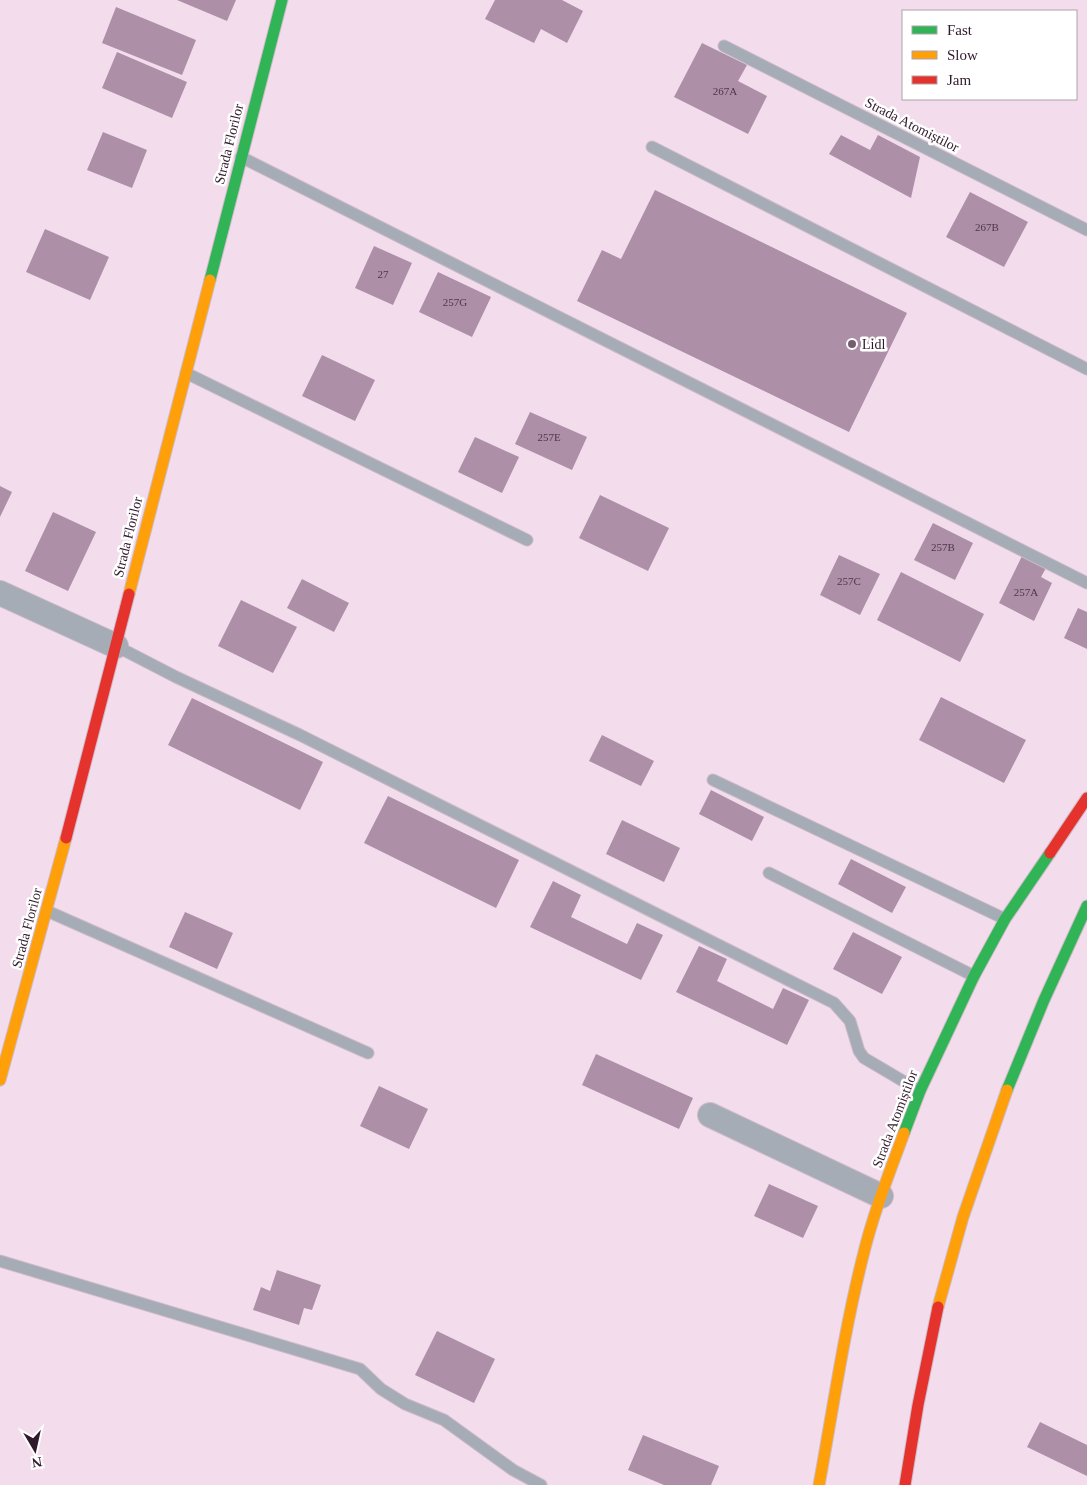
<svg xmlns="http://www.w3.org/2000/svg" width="1087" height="1485" font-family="'Times New Roman',serif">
<rect width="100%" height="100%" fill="#f3dded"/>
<path fill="#ad90a7" d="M177,0H236L227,21Z
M495,0H562L583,11L567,43L541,29L534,43L485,19Z
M116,7L196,40L182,75L102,43Z
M702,43L747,65L738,81L767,96L748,134L674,97Z
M117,52L187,82L172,118L102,88Z
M103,132L147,150L132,188L87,170Z
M841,135L870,150L878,135L920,157L911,198L829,154Z
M655,190L907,313L849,432L577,301L602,250L621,259Z
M970,192L1028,222L1004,267L946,237Z
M45,229L109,257L90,300L26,272Z
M374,246L412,263L393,305L355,288Z
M438,272L491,297L472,337L419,312Z
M322,355L375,380L355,421L302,396Z
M530,412L587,437L572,470L515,444Z
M475,437L519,457L502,493L458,472Z
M0,486L12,492L0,517Z
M600,495L669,528L648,571L579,538Z
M53,512L96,532L68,591L25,571Z
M933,523L973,543L955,580L914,560Z
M839,555L880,574L860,615L820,595Z
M1022,556L1046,568L1041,577L1052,583L1034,621L999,603Z
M901,572L984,614L960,662L877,620Z
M302,579L349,603L334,632L287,608Z
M241,600L297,627L273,673L218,646Z
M1078,608L1087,612V649L1064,638Z
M941,697L1026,740L1004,783L919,740Z
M192,698L323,762L300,810L168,745Z
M602,735L654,761L641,786L589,761Z
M711,790L764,817L752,841L699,814Z
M388,796L519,860L496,908L364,843Z
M622,820L680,848L664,882L606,854Z
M851,859L906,887L892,913L838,884Z
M553,881L581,895L571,917L627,944L637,923L663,935L641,980L530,927Z
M185,912L233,933L217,969L169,947Z
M853,932L902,957L882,994L833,969Z
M699,946L727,959L717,981L773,1009L783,988L809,1000L787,1045L676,992Z
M596,1054L693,1098L679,1129L582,1085Z
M379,1086L428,1109L409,1149L360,1126Z
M769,1184L818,1206L803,1238L754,1216Z
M277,1270L321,1285L312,1310L304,1308L299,1325L253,1310L261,1287L270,1291Z
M437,1331L495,1359L474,1403L415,1375Z
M1040,1422L1087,1445V1476L1027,1447Z
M643,1435L719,1466L711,1485H664L628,1470Z"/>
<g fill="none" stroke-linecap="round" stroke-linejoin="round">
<g stroke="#cebbc9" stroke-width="13">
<path id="lane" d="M724,46L1087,230
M652,147L1087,369
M241,157L1087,583
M186,373L527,540
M116,646L176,677L300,735L834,1003L850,1021L859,1051L864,1058L920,1091
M713,780L1005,919
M769,873L974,976
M47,911L368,1053
M0,1261L360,1369L381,1389L405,1404L444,1420L513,1470L541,1485"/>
</g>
<g stroke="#cebbc9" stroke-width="26">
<path id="street" d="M0,593L116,646
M710,1115L881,1196"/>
</g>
<g stroke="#cebbc9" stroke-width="13">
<path id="fast" d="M210,280L282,0
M1007,1090L1044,1000L1087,906
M904,1133L920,1091L974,976L1005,919L1050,853"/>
</g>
<g stroke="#cebbc9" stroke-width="13">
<path id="slow" d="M129,594L210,280
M0,1080L66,838
M938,1307L963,1217L1007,1090
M819,1485C833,1409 844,1331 863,1256C873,1214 889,1174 904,1133"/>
</g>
<g stroke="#cebbc9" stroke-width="13">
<path id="jam" d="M66,838L129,594
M1050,853L1087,798
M905,1485L918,1405L938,1307"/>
</g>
<use href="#lane" stroke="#a6acb6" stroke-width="11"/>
<use href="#street" stroke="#a6acb6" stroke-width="24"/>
<use href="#fast" stroke="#30b455" stroke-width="11"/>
<use href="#slow" stroke="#ff9f0a" stroke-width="11"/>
<use href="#jam" stroke="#e5322d" stroke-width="11"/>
</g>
<circle fill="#745e6e" stroke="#fff" stroke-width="2" cx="852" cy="344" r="5"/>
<g text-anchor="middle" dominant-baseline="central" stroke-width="5" stroke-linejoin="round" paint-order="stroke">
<g font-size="11" fill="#4e3749">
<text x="725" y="91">267A</text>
<text x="987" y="227">267B</text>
<text x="383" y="274">27</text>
<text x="455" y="302">257G</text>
<text x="549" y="437">257E</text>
<text x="943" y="547">257B</text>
<text x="849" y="581">257C</text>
<text x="1026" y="592">257A</text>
</g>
<g font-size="14" fill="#2f192a" stroke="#fff">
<text transform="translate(912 125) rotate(27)">Strada Atomiștilor</text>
<text transform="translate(229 144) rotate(-76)">Strada Florilor</text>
<text transform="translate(128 537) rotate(-76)">Strada Florilor</text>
<text transform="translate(27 928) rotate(-75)">Strada Florilor</text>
<text transform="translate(895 1119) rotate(-69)">Strada Atomiștilor</text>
</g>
<g font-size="14" fill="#2f192a" stroke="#fff" text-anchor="start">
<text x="862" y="344">Lidl</text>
</g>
</g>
<rect x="902" y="10" width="175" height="90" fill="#ffffff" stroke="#aca3aa"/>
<rect x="912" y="26" width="25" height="8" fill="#30b455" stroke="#aca3aa"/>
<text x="947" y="35" font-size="15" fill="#2f192a">Fast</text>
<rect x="912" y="51" width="25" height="8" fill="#ff9f0a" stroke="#aca3aa"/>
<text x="947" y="60" font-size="15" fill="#2f192a">Slow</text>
<rect x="912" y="76" width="25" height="8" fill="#e5322d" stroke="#aca3aa"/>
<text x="947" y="85" font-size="15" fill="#2f192a">Jam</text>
<g transform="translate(35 1450) rotate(171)" stroke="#ffffff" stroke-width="4" paint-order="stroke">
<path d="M0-4L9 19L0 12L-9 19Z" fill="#2f192a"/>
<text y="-8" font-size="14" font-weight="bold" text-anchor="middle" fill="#2f192a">N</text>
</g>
</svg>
